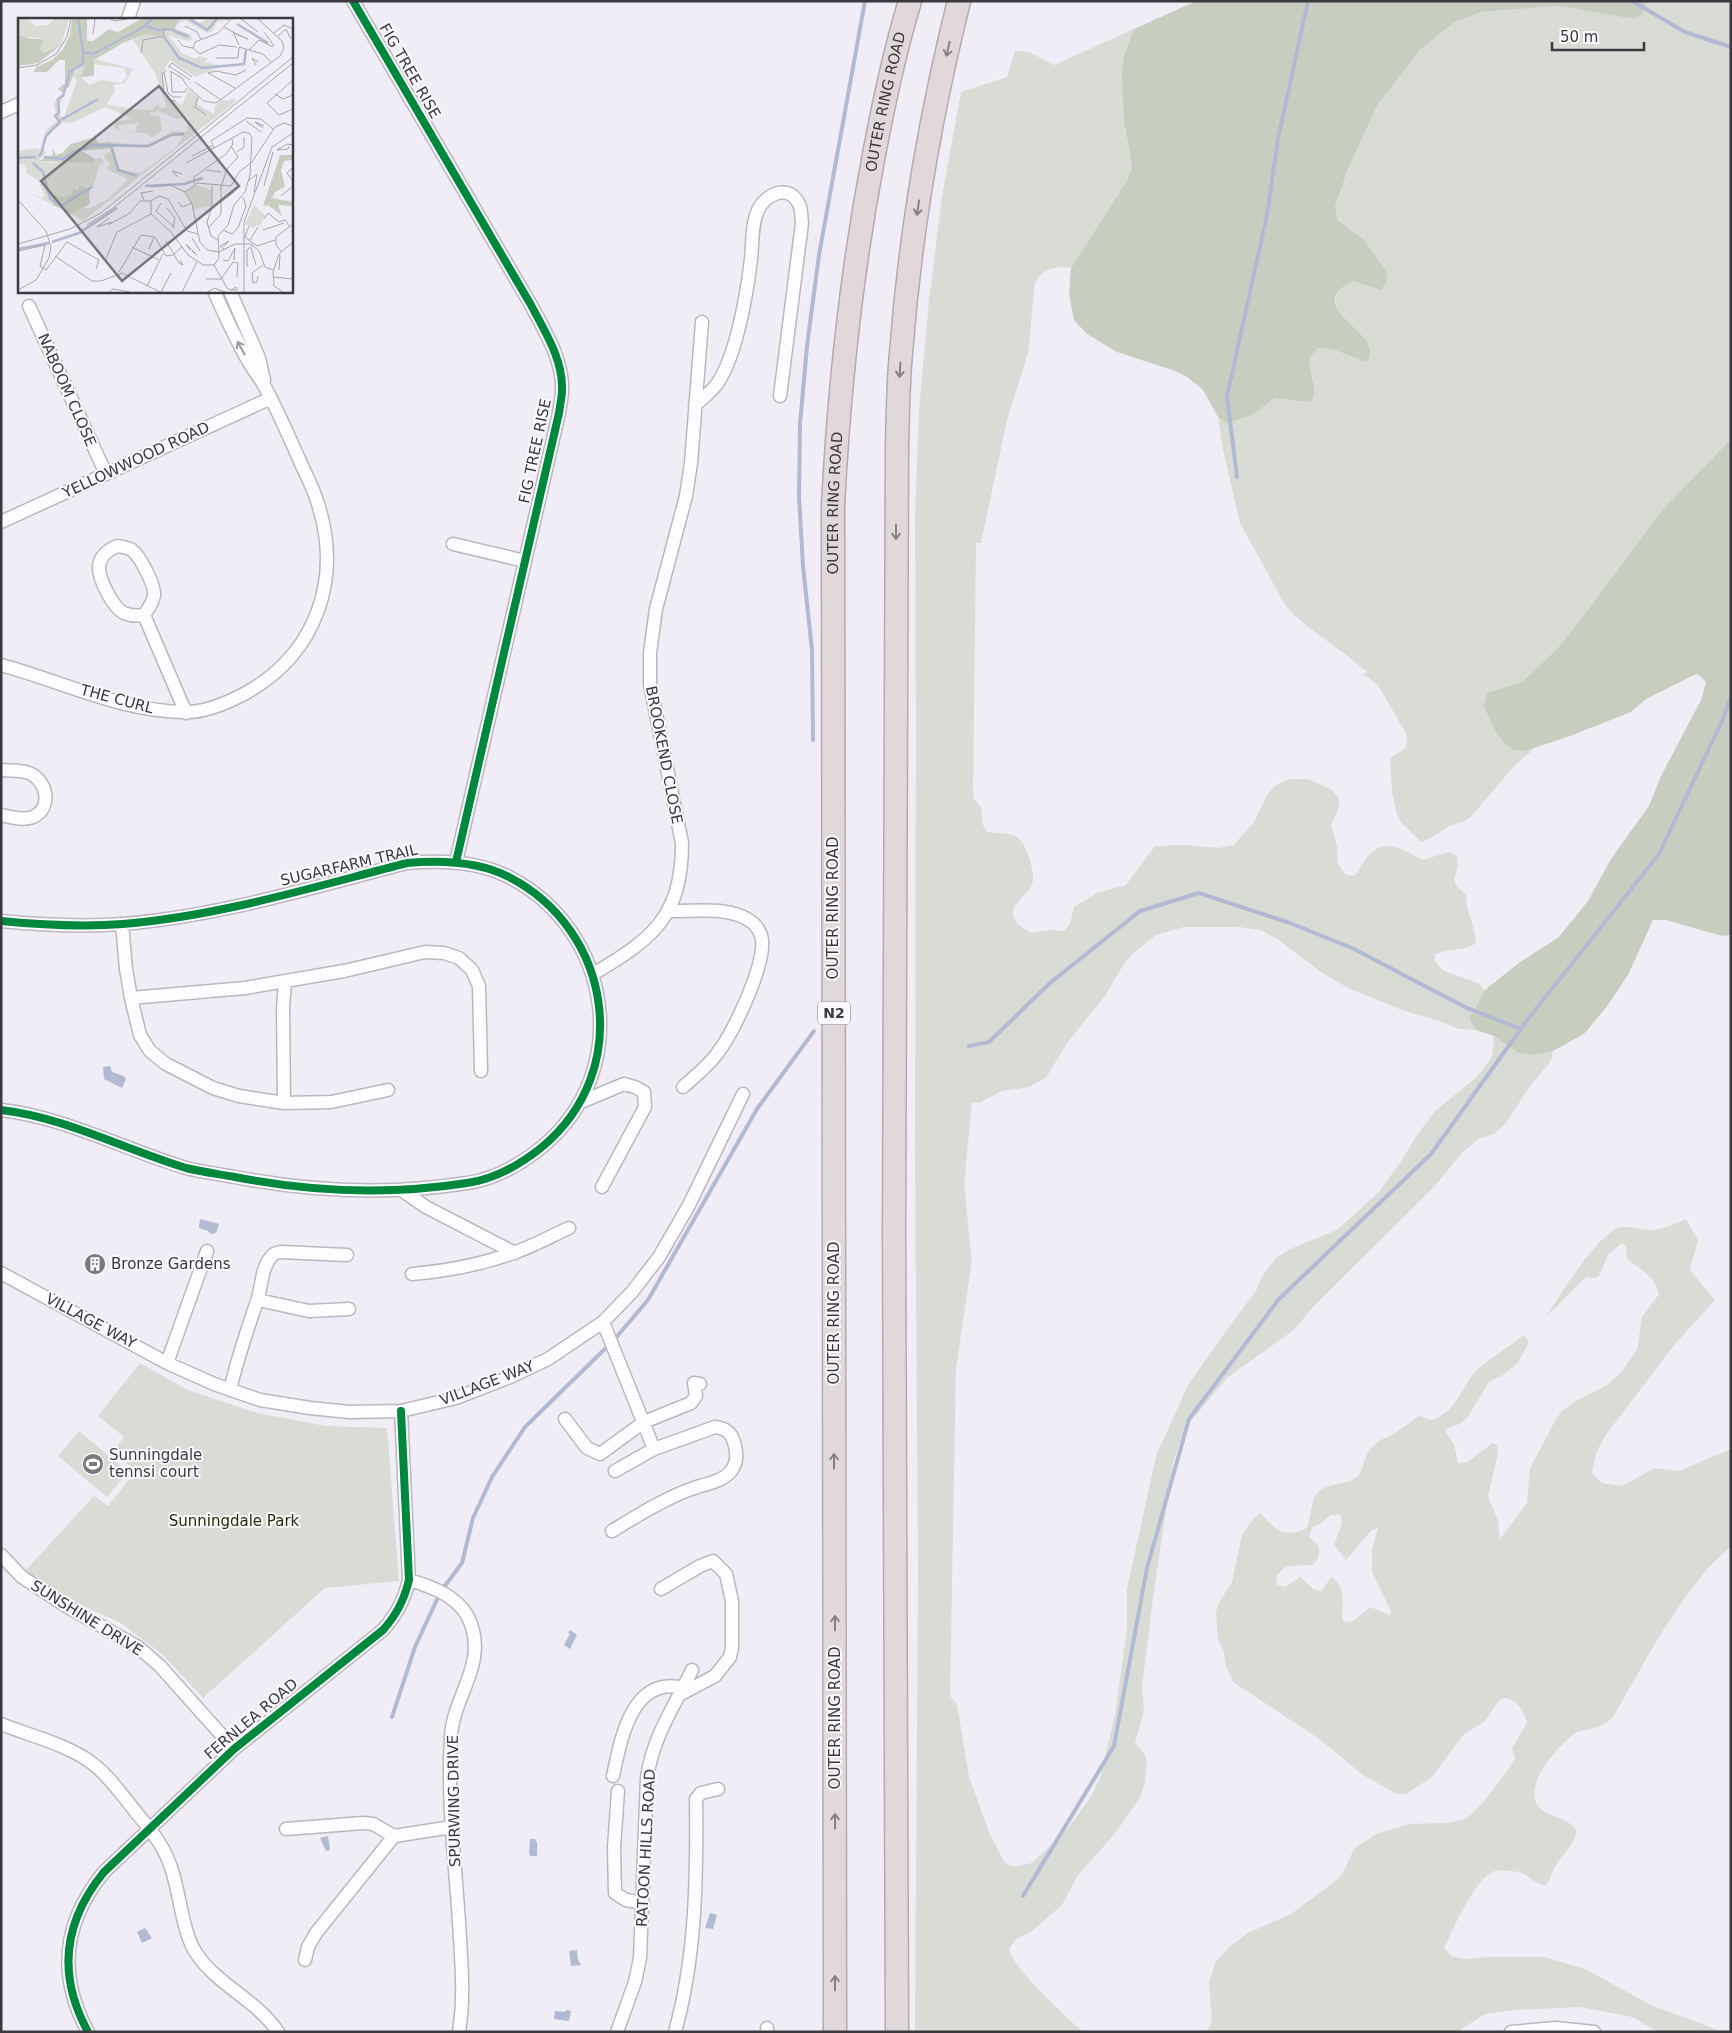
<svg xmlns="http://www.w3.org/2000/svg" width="1732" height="2033" font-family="'DejaVu Sans',sans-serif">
<rect width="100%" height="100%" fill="#f1edf6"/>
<path fill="#d9dcd4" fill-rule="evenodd" d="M1647,1H1731V439L1662,510L1585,614L1557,649L1522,682L1487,694C1494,721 1496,757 1534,749L1514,766L1470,818C1462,823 1454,823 1446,828C1437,833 1432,839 1421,842L1401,822L1397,814L1392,791L1390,759C1395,753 1401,753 1407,746L1406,733L1377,684L1364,675L1367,670H1364C1339,646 1307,631 1285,605L1240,523L1223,450L1218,417L1227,424L1252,415L1275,398L1307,402L1315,392L1309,360L1317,348L1332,349L1363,361L1365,339C1346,320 1316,300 1353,281L1364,240L1338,220L1335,207L1348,169L1378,104L1421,49L1455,22L1481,12L1558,6L1634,19Z
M1134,29L1124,56V121L1132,167L1128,179L1071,268C1057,266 1042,268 1035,283L1028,353L1007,420L981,543H976L973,798L981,807L983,825L987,832C995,833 1008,833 1015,836C1027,842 1036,873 1032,885C1028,895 1012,902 1013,915C1014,924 1025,929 1031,933L1050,930L1064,931L1070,924L1074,907L1097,893L1126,885L1155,846L1184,845L1219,848L1234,845L1254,822L1267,795L1276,785L1289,779H1308L1331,789L1339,798V807L1331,825L1337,847L1338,864L1346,875L1355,876C1360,869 1365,858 1371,853C1386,838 1408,851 1422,860L1449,852L1457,856C1461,878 1444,878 1466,894C1466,912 1475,925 1476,943C1464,952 1449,947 1435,955L1434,960L1444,971L1478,983L1485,990L1469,1019L1476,1030L1459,1029L1442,1022L1402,1010L1348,988L1321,972L1276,938L1260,930L1239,927H1184L1156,935L1132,954L1122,967L1105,996L1067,1043L1046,1078L1029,1087L1002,1091L979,1103L972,1102L964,1185L972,1261L956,1368L950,1696L957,1704L969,1777L990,1835L1005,1863L1014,1867L1032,1863L1066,1831L1090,1798L1100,1778L1115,1715L1127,1629V1589L1156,1456L1188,1385L1231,1324L1256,1291L1262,1276L1277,1257L1290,1249L1337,1230L1378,1193L1402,1160L1415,1138L1435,1111L1477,1077L1492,1057L1494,1036C1520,1053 1522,1057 1553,1051L1552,1058L1547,1066L1530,1086L1506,1123L1494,1134L1478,1139L1462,1153L1433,1188L1314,1306L1294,1330L1228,1377L1184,1429L1173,1463L1153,1598L1142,1687L1144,1711L1135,1743L1144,1753L1147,1760L1145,1782L1140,1798L1113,1836L1078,1875L1062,1905L1032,1931L1015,1940L1009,1949C1016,1973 1063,2012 1082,2032H915L918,1569L915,1153L916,727L915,516L919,409L929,301L942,196L961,92L1007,77L1015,51L1029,52L1054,65Z
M1686,1219L1698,1240L1690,1270L1715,1300L1675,1344L1605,1436L1596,1453L1592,1473L1602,1483L1622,1486L1655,1468L1679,1471L1731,1449V1546L1708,1568L1686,1596L1657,1640L1613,1717C1609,1720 1605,1725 1600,1726C1592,1730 1581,1729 1574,1734C1557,1747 1518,1790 1542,1810C1551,1817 1573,1820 1577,1832C1571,1851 1560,1855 1553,1871C1550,1876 1550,1881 1546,1885C1535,1885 1528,1874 1518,1872C1511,1871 1501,1869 1495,1871C1475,1877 1453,1930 1444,1948L1451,1956L1464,1959L1490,1957H1545L1585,1969L1653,2006L1724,2032H1658L1632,2017L1581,2007L1513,2010L1485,2014L1457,2032H1206L1212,2021L1209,1983L1215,1963L1229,1947L1248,1933L1291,1914L1333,1883L1343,1873L1354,1849L1376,1834L1409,1824L1447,1823L1462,1820L1471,1815L1485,1800L1510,1767L1515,1758L1512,1748L1527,1723C1524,1711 1515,1695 1500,1699L1484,1722L1464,1734L1432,1777L1406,1794H1397L1363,1775L1318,1738L1233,1682L1226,1666L1224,1652L1218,1640L1216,1613L1218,1604L1232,1582L1242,1535L1253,1519L1260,1513C1276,1530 1284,1539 1307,1528C1311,1518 1311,1498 1318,1492C1329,1482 1345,1486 1357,1477C1363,1472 1363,1460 1368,1453C1377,1439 1383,1440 1395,1433C1403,1428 1410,1422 1417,1417L1421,1416L1430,1420C1454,1415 1460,1391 1474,1373C1485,1361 1510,1346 1524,1335L1529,1342L1518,1363L1503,1375L1489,1382L1467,1418L1459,1424L1446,1429V1433L1454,1444L1458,1463L1467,1462L1493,1443L1497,1445L1498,1454L1488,1496L1498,1521L1500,1539L1527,1503L1530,1468L1556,1419L1562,1411L1574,1402L1607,1385L1621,1372L1637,1350L1642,1317L1659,1294C1655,1277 1641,1269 1627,1259L1626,1246L1622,1243L1608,1255L1599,1276L1595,1278L1586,1277L1546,1317C1559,1297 1599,1230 1622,1227C1631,1226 1641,1230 1649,1230C1662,1230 1675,1224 1686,1219ZM1331,1515H1340L1342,1523L1334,1545L1346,1560L1371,1531L1378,1528L1372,1549V1572L1391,1611L1390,1615L1370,1607L1353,1621L1345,1622L1342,1619C1342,1602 1347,1587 1331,1577L1322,1591L1313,1589L1300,1577L1285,1587L1277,1585L1276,1576L1286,1566L1313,1565L1319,1556V1546L1309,1537L1313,1526L1320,1524Z
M140,1363L188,1390L257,1413L326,1426L387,1428L399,1581L325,1588L203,1698L161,1653L119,1622L72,1601L24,1572L94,1496L108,1506L136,1471L113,1452L124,1437L98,1416Z
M79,1431L128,1472L107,1497L58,1456Z"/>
<path fill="#c7cec0" d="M1196,1H1647V2L1642,14L1634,19L1558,6L1481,12L1455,22L1421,49L1378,104L1348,169L1335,207L1338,220L1364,240L1387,272L1386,282L1381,290L1353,281C1313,301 1349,319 1365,339C1369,345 1370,351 1370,357L1367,361H1363L1332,349L1317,348L1309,360L1315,392L1312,401L1307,402L1275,398L1252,415L1227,424L1218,417L1203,390L1187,377L1175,371L1117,352L1087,334L1074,320L1069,294L1071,268L1128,179L1132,167L1124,121L1122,74L1124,56L1134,29Z
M1731,439V935L1722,936L1666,920H1653L1628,975L1608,1005L1584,1034L1553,1051L1532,1055L1519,1053L1494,1036L1476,1030L1469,1019L1485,990L1520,962L1558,938L1588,901L1611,859L1649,806L1661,776L1701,700L1706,682L1700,676L1696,674L1646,699L1631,712L1570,736L1525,751L1514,750L1506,745L1497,734L1485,709L1484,705L1487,693L1522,682L1557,649L1585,614L1662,510Z"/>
<path fill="#b1bad2" d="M110,1066L112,1072L124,1076L126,1079L122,1088L104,1079L103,1067Z
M200,1219L219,1224L216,1233L211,1234L208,1231L199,1228Z
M570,1630L577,1635L570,1649L564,1645L570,1634L568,1633Z
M328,1836L330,1850L326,1851L320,1838Z
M530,1839H535L537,1843V1856H530L529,1853Z
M710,1913L717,1915L713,1929L705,1928Z
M145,1928L152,1938L142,1943L137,1932Z
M577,1950L578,1960L581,1965L571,1966L569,1951Z
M566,2010L571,2011L569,2021L554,2019L555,2011L565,2012Z"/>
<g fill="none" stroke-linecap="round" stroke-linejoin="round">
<path stroke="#b1bad2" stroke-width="4" d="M1632,1L1685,32L1731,47
M1237,477L1227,396L1267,215L1278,139L1308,1
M813,740L812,650L803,566L799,497L800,424L807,346L819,255L865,1
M969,1046L989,1042L1050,983L1140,911L1199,893L1290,923L1352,948L1467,1008L1521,1029
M614,1340L648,1300L757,1109L814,1031
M392,1717L415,1647L441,1591L462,1563L473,1518L492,1477L525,1427L609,1345
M1023,1896L1114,1746L1147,1568L1189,1419L1279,1299L1431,1154L1528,1019L1659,854L1722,721L1731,697"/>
<g stroke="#bbb7be" stroke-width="15">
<path id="minor" d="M353,1L531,305C545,332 563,359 562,390C562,397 560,405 559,413L456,862
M128,19L134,1
M1,112L19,104
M230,291L259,358L264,380
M29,306L106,474
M695,405C704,397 713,391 719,381C737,352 747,293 751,259C753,242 751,226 758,210C766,194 789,183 799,204C802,210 801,217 802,223L780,396
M1,522L271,398
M453,544L525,561
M117,546C122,547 127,547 132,550C140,556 155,585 154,595C153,603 148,609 144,615C137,616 131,616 124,613C113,608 98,578 99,566C100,556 108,550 117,546Z
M144,615L186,713
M1,665C61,681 120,711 183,712C203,713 227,703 244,694C317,654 343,578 317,501C313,487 305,473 299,459C289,437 279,413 267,391C262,380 253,370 247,359C235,337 224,314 214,291
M1,770C10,771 21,770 29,773C47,780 53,808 33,817C23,821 11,817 1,815
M668,911C695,912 731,905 753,923C758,928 761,933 762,940C765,966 733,1034 716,1055C707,1067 694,1077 683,1087
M1,921C42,925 83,927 123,924C220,916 313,887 407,863C441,860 478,861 509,877C612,930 634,1071 542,1147C521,1164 495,1179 467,1183C390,1195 312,1192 235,1177C219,1174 202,1172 186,1168C126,1150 64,1117 1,1110
M122,924L126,969L131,998L140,1035L150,1051L166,1064L213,1088L239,1096L284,1103L331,1102L388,1090
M593,974C653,939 682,916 682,843L650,684V653L656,609L686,496L691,463L702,322
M131,998L245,988L344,971L425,952L444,953L459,958L472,970L479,986L481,1071
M581,1102L624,1084L635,1087L644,1092L645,1107L602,1187
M284,1103L283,1008L285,982
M403,1191L426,1207L515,1253
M1,1273L167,1363L214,1384L260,1400L310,1408L349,1412L401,1411L456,1398L510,1377L548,1359L603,1322L632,1292L659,1257L689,1205L743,1094
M412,1274C447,1271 480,1265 513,1253C532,1247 551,1236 569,1228
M258,1300L309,1311L349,1309
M603,1322L654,1449
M167,1363L207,1251
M230,1390C237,1359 247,1331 257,1301C262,1287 261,1268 271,1257C273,1253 277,1253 281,1252L347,1255
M565,1419L587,1448L600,1454L644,1422L691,1403L696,1396L694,1383L700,1384
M612,1531C640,1514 668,1496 700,1486C711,1483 724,1480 731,1471C738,1462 737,1453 734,1442C731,1432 725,1428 715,1427L654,1449L615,1471
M1,1555L22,1577L66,1606L138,1647L160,1666L234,1749
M409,1580C434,1587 462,1598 471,1624C486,1667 453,1696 451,1737C447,1799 455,1861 459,1922C461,1959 465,1995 459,2032
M661,1589L700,1566L713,1561L726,1574L732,1601V1648L730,1657L715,1676L679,1695
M1,1724C31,1736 66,1744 92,1763C109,1776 122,1795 135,1811C148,1827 162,1843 169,1862C180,1888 181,1930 196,1953C217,1985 257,2000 278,2032
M613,1776C621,1738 632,1675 684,1688
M618,1791L614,1848L615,1893L626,1900L643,1903
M286,1829L363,1823L373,1824L394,1836
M305,1960L308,1947L316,1933L394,1836L452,1827
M88,2032C57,1975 63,1922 104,1872L234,1749L383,1630C397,1614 404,1600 409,1580L401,1411
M617,2032L635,1982L640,1958L647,1778C653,1736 674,1707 692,1670
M675,2032C696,1956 697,1878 696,1799L701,1793L718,1789
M767,2032V2028
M1511,2032L1556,2028L1594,2032"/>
</g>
<g stroke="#b7a9b0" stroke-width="25">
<g id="motorway">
<path id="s1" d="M835,2032L833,506C839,389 851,275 873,160C883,106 894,53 910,1"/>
<path d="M897,2032L894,1229L897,444C898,414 898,383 901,353C910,234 930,117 959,1"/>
</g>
</g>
<use href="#minor" stroke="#fdfcfe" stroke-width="12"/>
<use href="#motorway" stroke="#e2d7da" stroke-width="22"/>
<g stroke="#fbf9fd" stroke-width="11">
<path id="cycleway" d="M353,1L531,305C545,332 563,359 562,390C562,397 560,405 559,413L456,862
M1,921C42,925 83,927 123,924C220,916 313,887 407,863C441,860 478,861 509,877C612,930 634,1071 542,1147C521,1164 495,1179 467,1183C390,1195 312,1192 235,1177C219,1174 202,1172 186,1168C126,1150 64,1117 1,1110
M88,2032C57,1975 63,1922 104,1872L234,1749L383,1630C397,1614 404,1600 409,1580L401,1411"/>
</g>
<use href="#cycleway" stroke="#00873e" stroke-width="8"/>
</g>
<defs><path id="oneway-shaft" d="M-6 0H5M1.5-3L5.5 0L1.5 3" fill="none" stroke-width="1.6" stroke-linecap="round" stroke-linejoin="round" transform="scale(1.25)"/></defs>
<g stroke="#868085">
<use href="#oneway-shaft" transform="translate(948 49) rotate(103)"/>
<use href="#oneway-shaft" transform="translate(918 208) rotate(98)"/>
<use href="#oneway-shaft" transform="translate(900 370) rotate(93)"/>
<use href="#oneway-shaft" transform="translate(896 532) rotate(90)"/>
<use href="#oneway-shaft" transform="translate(834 1461) rotate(-90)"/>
<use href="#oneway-shaft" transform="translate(835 1623) rotate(-90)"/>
<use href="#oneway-shaft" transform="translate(835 1821) rotate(-90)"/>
<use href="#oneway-shaft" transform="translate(835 1983) rotate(-90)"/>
</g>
<use stroke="#9c9a9e" href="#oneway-shaft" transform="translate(241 348) rotate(-119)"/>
<defs>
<g id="building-disc" transform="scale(1.125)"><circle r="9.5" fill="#7b777f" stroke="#fbf9fd"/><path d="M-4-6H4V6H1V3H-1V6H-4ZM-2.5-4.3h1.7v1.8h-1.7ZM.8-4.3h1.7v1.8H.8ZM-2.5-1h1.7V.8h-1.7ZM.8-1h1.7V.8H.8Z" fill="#fff"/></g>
<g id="stadium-disc" transform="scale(1.125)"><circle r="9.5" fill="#7b777f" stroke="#fbf9fd"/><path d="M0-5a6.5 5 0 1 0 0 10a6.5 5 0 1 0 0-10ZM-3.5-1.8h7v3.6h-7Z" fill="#fff"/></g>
</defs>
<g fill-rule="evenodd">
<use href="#building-disc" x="95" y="1264"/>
<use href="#stadium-disc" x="93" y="1464"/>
</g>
<g text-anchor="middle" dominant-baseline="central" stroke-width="4" stroke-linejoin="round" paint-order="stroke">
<rect fill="#fbf9fd" stroke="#757278" stroke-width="1" x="818" y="1001.5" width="32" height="23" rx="4"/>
<g font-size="14" font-weight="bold" fill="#3b383f">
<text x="834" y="1013">N2</text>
</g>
<g font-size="15" fill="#3b383f" stroke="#fbf9fd">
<text transform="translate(410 71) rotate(60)">FIG TREE RISE</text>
<text stroke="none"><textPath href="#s1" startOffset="1934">OUTER RING ROAD</textPath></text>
<text transform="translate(67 390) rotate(66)">NABOOM CLOSE</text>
<text transform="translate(535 451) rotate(-78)">FIG TREE RISE</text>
<text transform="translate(136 460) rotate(-25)">YELLOWWOOD ROAD</text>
<text stroke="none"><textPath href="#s1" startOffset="1529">OUTER RING ROAD</textPath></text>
<text transform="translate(117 699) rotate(15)">THE CURL</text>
<text transform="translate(664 755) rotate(79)">BROOKEND CLOSE</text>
<text transform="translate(349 865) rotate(-13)">SUGARFARM TRAIL</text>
<text transform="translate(833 908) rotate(-90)">OUTER RING ROAD</text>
<text transform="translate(834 1313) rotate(-90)">OUTER RING ROAD</text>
<text transform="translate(91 1321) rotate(28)">VILLAGE WAY</text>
<text transform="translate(487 1383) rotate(-21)">VILLAGE WAY</text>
<text transform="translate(87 1618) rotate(32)">SUNSHINE DRIVE</text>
<text transform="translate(835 1718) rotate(-90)">OUTER RING ROAD</text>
<text transform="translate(251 1719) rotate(-40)">FERNLEA ROAD</text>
<text transform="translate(454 1801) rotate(-91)">SPURWING DRIVE</text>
<text transform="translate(646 1848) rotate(-87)">RATOON HILLS ROAD</text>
</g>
<g font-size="15" fill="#3b383f" stroke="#fbf9fd" text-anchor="start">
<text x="111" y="1264">Bronze Gardens</text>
<text x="109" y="1455">Sunningdale<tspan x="109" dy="17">tennsi court</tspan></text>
</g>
<g font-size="15" fill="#203100" stroke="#fbf9fd">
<text x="234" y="1521">Sunningdale Park</text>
</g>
</g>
<g transform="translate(18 18)">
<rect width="275" height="275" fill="#f1edf6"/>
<path d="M0,1H10L18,8L31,7L36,1H51L43,27L26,35L22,32L26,24L24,20L0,19ZM161,1L177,2L181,5L189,1H210L212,2L199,3L195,13L190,15L166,2L157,8ZM153,10L171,19L173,17L174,22L169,23L150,17L164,35L177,41L182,38L190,41L186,44L204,48L178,59L152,42L145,53L146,78L164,87L171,71L181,81L179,86L196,96L197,88L205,81L210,83L217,80V84L65,203L53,196L61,190H72L90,181L110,161L88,151L92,145L86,139L90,134L93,135L92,131H95L103,152L123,155L158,129L165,118L155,117L129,130L94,128L92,124L131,128L154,113L169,114L171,99L159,101L140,93L132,95V97L142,99L144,113L133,120L131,116L110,113H119L118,109L122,105L101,107L100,111L108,112H99L96,109L99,103L115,101L87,89L54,105L45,104L30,117L25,131L28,135L20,143L33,145L83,140L86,144L81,148L76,167L71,173L61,168L54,176L46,179L36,177L29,168L30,181L35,187L14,176L25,180L26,176L20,162L9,156L7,147L0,146V133L19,130L22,133L28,112L39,103L36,85L47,72L41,89V97L46,99L59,62L54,57L64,46H69L64,60L71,67L83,62L103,65L109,59L106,50L75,46L78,41L115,51L107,65L96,67L97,73L89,86L115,91L133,92L140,86L143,90L149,89L137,55L115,22L128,16L141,18L144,12ZM177,166L193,172L194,188L176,191L168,174ZM236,187L247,197L242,208L238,207L236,210L227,206Z" fill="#d9dcd4"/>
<path d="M54,1H69V23H75L91,11L100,14L123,1H161L157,11L173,17L171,19L152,10L144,12L146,16L141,18L128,16L105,25L76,42V58L63,59L68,46L57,51L51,69L44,74L40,71L47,65V42H41L29,54H16L18,49L34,42L45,31L52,17ZM4,18L13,21H24L26,24L22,31L26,35L43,27L20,45L1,48L0,19ZM77,119L80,125L92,124L95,130L64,133L76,140L75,145L20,143L35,137L34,130L38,137L44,135L53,126ZM262,137H275V142L266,143L263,152L267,169L257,174L254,180L275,184V188L260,187L264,198L250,187L245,188ZM61,167L71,172L72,186L53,196L35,187L27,171L29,168L36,177L46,179L54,176L55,170L59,172Z" fill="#c7cec0"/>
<path fill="none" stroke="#b1bad2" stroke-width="2.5" d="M60,1L65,34M172,1L189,12L199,1M219,6L250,25M127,8L140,12L152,11L170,19M146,19L161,40L184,50L226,46L228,32M43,102L80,81M93,127L100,152L119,158M20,138L23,136L28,118L42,104L37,98L41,95L40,81L45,78L52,54L65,46V34L75,36L124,10L134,1M26,139L45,141L55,134L76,127L130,128L153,117L166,116M0,140L18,139M15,145L25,154L32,181L43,188L74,169M127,168L166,166L185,160M34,224L61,215L99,190M0,231L31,225"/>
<path fill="none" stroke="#a8a5ad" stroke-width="1" d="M92,1L97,3L109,1M213,1L200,15L177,24L175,30L182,36L201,27L219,29M223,1L240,14M167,8L179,14L183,21M206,9L215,14L221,27M215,14L221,17L230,21L218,16M246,14L256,28M256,15L266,7L275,11M75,16L77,1M260,18L268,11L273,21M160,22L165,28L175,30M221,29L245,36L253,44M231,32L241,22L255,29M123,35L125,22L146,18L145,12M198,40H220L221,29M238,47L234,40L240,44M151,48L172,62M0,50L19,47L38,36L49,19L53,1M150,50L154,45L174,59M148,52L144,56L146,74L151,82L158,83M152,53L164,60L169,68M146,54L150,75L155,79H163M153,54L154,74H167L169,70M190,55L198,53L218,57L228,52M190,55L217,70M275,62L249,85L261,97L275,91M177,64L203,82M170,69L186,83L198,85L262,38L266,30L264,23L240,1M257,76L265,81L275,77M180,79L177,89L188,97M228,103L243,114M245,110L237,104L246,108M271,128L270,131L259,132L269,126L275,127M219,134L226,129V119M174,138L194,128M168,145L196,130M275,149L269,155L275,163M188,152L203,154M160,159L154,153L164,156M230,163L239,156L236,174M176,166V159L208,136L215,126L214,121M194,168V189L189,204L193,218L199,222M246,168L255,134M133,169L152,167L167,174L174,186L182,224L189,232L201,234L217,226H233L241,233L247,249L255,252M167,174L179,165L213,168L221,154L234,144L257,109L266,105L275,108M263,178L275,168M0,182L28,213L33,229L31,240L18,262L0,272M126,182L123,175L135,173M204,183L216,174M160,184L164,189L174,185M143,185L138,193L156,209M149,190L157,200L155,210M91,200L79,209L94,204M246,201L250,195L261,204L267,202L271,208M69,207L94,191L275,45M90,207L112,195L122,183H133M231,208L227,219L239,228L257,222M190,210L203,196V169L209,151L220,139L213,128M205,212L214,216L220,210L228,188L225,179M245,212L266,205M180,216L169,213L150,181L141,178L133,183V196L152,213L170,237L185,247H196L201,240L200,218L210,207L216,187L227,174L232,157L234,120L231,115L225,114L196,130L193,123L229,100L243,101L255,111M174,220L182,233M232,222L240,209M0,226L52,211L83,195L275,39M133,226L131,231L136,219M151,228L148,223L161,245L165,247L162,242M114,229L141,242M205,229L211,223L202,228L207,232M233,230L238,247M172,232L168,226L179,237L174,233M0,233L27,227L22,248L28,252L49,224L81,242L78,251M263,233L258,227V219L275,206M37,238L74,263H83L104,255L142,274M205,242L210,243L217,230L216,242M87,243L99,214L133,196M196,247L209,270L213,272H219L218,269L213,272M229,249V232L235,227M261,252L262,237M101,254L123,217L137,219L148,238L155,237L164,229M240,258L239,264L235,265L234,255L245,247M255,259L275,261M188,261H203L215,244L220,245L219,259M129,268L145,236M91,274L95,271L112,274M143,274L153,255M164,274L179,244M190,274L196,270L207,274M226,274V204L254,129L275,115M265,274L256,268L255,254L261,236L275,224"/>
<path fill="#7b777f" fill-opacity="0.15" stroke="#7b777f" stroke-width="2.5" d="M141,68L221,168L104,263L23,163Z"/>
<rect width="275" height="275" fill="none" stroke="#3b383f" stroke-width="2.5"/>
</g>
<rect width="1732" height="2033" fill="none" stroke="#3b383f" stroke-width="5"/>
<path d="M1552 42v8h92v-8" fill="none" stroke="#3b383f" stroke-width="2.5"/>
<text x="1560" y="42" font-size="15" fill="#3b383f" stroke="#fbf9fd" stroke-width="4" paint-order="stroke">50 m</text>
</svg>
